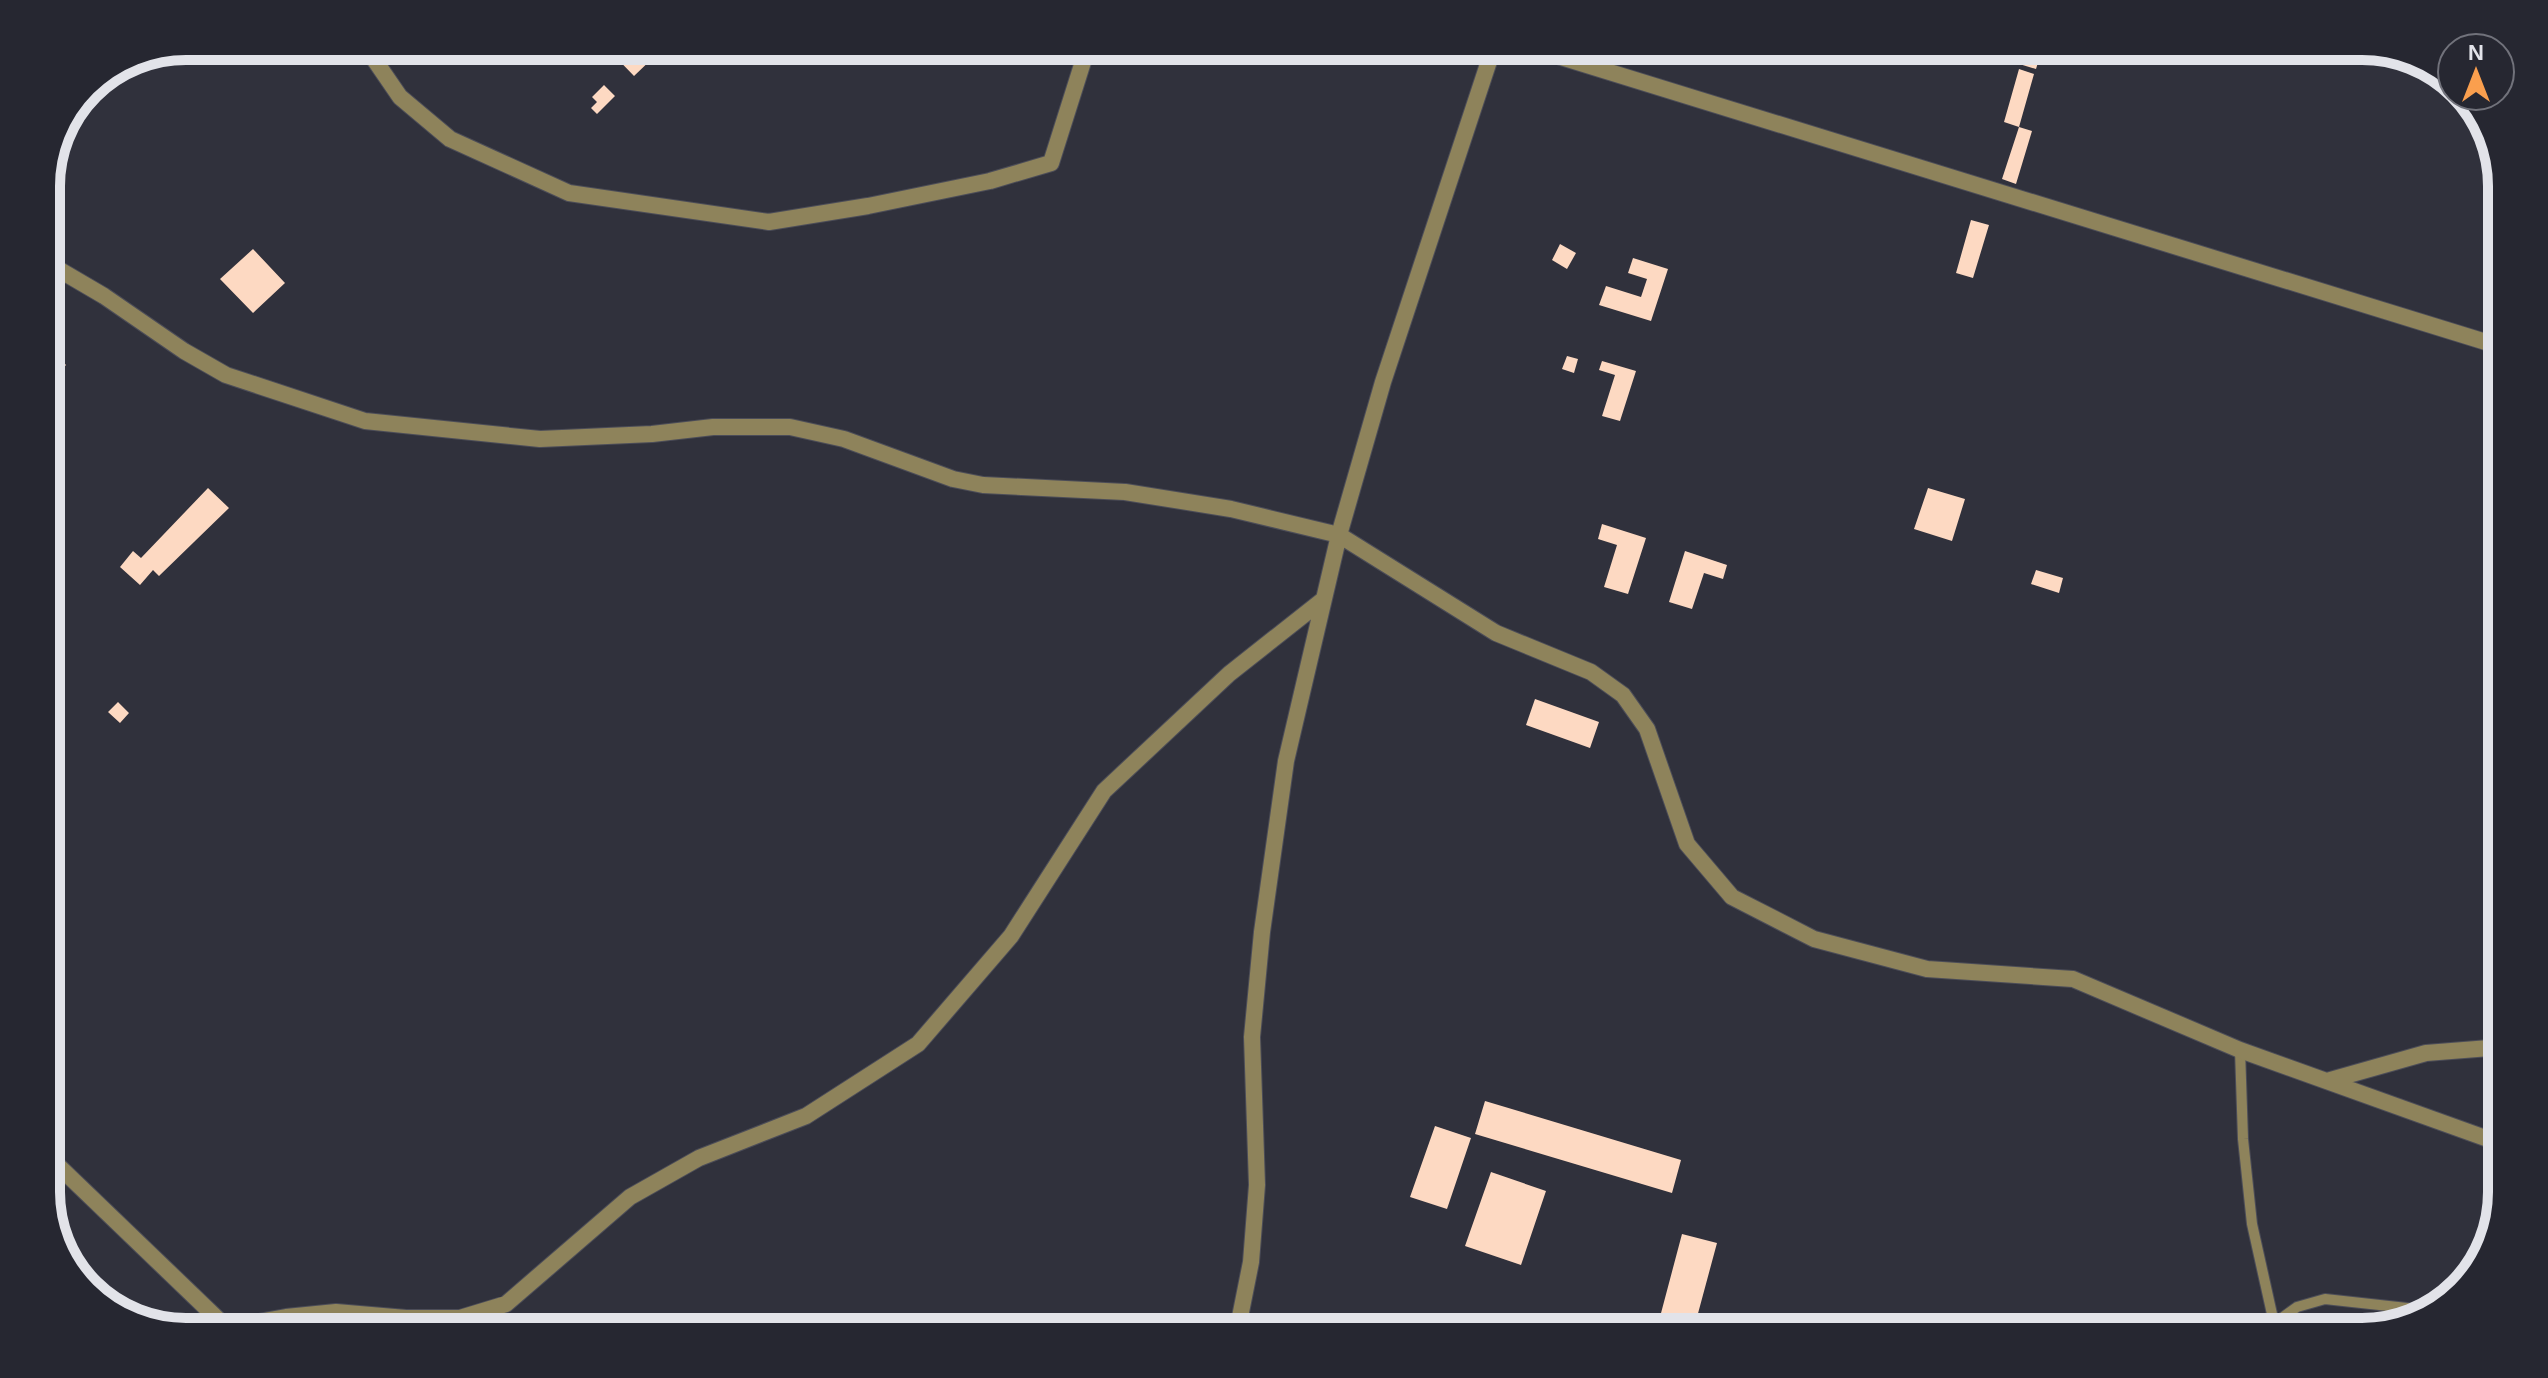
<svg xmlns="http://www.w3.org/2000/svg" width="2548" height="1378" font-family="Helvetica,sans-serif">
<rect width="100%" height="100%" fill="#30313c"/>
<path fill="#fdd9c2" d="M605,46H647L656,55L634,76Z
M1175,46H1195L1190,65L1171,59Z
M1464,46L1480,49L1475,63L1460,58Z
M1981,46H2043L2036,69L1980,52Z
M2019,69L2034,74L2019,127L2004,122Z
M604,85L615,96L597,114L591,108L597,102L592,97Z
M2019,127L2032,131L2016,184L2002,179Z
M1971,220L1989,225L1973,278L1956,273Z
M1560,244L1576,253L1567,269L1552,260Z
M253,249L285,283L253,313L220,279Z
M1633,258L1668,269L1651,321L1599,305L1606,286L1641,297L1647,279L1628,273Z
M46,345L66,365L46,385Z
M1567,356L1578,359L1574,373L1562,369Z
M1602,361L1636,371L1620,421L1602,416L1615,375L1599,370Z
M57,391L65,399L51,413L46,407V401Z
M208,488L229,508L159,576L153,570L140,585L120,567L133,551L141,558Z
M1928,488L1965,499L1952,541L1914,529Z
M1602,524L1646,538L1628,594L1604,587L1617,545L1598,539Z
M1685,551L1727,565L1723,579L1704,573L1692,609L1669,602Z
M2036,570L2063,578L2059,593L2031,584Z
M1535,699L1599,722L1590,748L1526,725Z
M118,702L129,713L120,723L108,712Z
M1485,1101L1681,1160L1672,1193L1475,1134Z
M1435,1126L1471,1138L1447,1209L1410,1197Z
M1491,1172L1546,1191L1521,1265L1465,1246Z
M1682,1234L1717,1243L1693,1332H1656Z
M1557,1322L1575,1332H1529L1532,1329Z"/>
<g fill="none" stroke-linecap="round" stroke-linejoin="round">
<g stroke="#4c4d58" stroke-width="12">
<path id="lane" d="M2240,1050L2243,1139L2252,1224L2276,1332
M2275,1323L2297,1307L2325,1299L2416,1309L2424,1313"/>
</g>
<g stroke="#4c4d58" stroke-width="18">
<path id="street" d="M365,46L400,97L450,139L569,193L769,222L868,206L990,181L1051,163L1088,46
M1525,46L2502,347
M46,262L104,296L184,351L226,375L365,421L540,439L652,434L713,427H790L844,439L953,479L983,485L1125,492L1231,509L1339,535L1496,633L1591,672L1623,695L1647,729L1687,844L1732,897L1814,939L1927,969L2073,979L2240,1050L2502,1144
M2327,1081L2426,1053L2502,1047
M46,1154L227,1328
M218,1332L227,1328L286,1317L336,1312L406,1318H460L506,1304L630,1197L699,1158L806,1116L918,1044L1011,936L1104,791L1229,674L1324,599
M1237,1332L1251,1262L1257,1185L1252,1037L1262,932L1286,761L1339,535L1383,382L1494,46"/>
</g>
<use href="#lane" stroke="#8e835b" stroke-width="10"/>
<use href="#street" stroke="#8e835b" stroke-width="16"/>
</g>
<path d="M0 0H2548V1378H0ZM186 60H2362A126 126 0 0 1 2488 186V1192A126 126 0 0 1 2362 1318H186A126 126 0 0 1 60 1192V186A126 126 0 0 1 186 60Z" fill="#262731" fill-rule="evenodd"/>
<path fill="none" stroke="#e2e3e9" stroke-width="10" d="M186 60H2362A126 126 0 0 1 2488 186V1192A126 126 0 0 1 2362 1318H186A126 126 0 0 1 60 1192V186A126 126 0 0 1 186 60Z"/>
<g transform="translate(2476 72)"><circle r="38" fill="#262731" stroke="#71727b" stroke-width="2"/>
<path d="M0-6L14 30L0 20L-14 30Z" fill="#fa9f4e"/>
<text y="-12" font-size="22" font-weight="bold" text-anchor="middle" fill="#e2e3e9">N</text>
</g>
</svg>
